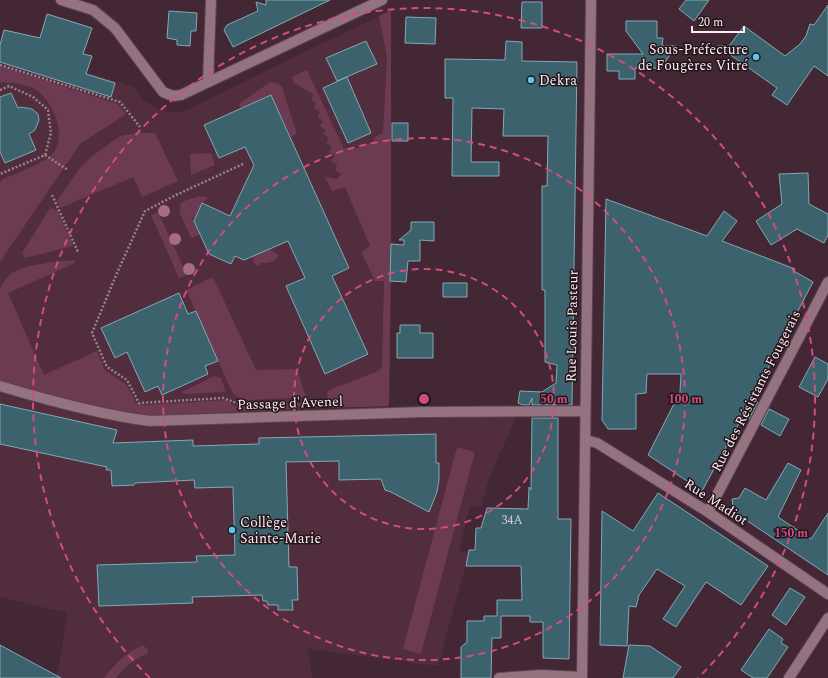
<svg xmlns="http://www.w3.org/2000/svg" width="828" height="678" font-family="Spectral,serif">
<rect width="100%" height="100%" fill="#442734"/>
<path fill="#512d3e" d="M391,10V260L389,406L317,408L146,416L0,382V45L134,87L144,101L163,111L182,112Z
M0,391L142,424L276,423L517,415L489,478L481,508L470,506L459,551L469,553L438,666L308,649L312,678H55L60,660L67,613L0,597Z"/>
<path fill="#6c3a51" d="M391,10V260L389,406L328,408L327,392L331,389L376,372L380,370L382,365L384,281H375L361,252L370,246L345,187L332,191L325,177L337,179L341,174L335,170L337,165L331,161L335,156L329,152L332,147L326,143L329,138L323,134L326,130L320,126L323,121L318,118L320,112L314,108L316,103L311,100L314,95L294,83L292,77L307,70L344,149L350,147L353,150L374,141L373,138L383,133L387,57L379,16Z
M0,66L118,104L126,114L80,144L0,262V183L3,179C15,174 47,162 54,152C67,133 52,98 33,88C26,85 19,84 12,83C8,83 4,82 0,83Z
M270,82L276,83L282,87L297,134L291,137L271,95L241,108L239,104Z
M137,133H155L178,181L142,197L133,177L60,208L57,201L79,169L91,157L120,136Z
M211,153L215,165L191,175L190,154Z
M200,196L208,198L202,203L195,218L192,217L200,234L192,238C190,236 180,215 180,213C179,210 181,206 181,203C187,199 194,198 200,196Z
M50,208L57,210L73,246L25,258L22,253Z
M158,212L187,275L179,278L151,215Z
M269,249L279,255C274,263 270,263 261,263L259,266L255,265L252,257Z
M74,260L75,263L8,293L44,375L97,351L105,370L127,385L136,403L145,405L226,400L235,406L308,403L311,404L312,408L146,416L61,398L0,382V288C3,283 6,277 12,273C25,264 57,262 74,260Z
M213,277L256,370L297,369L306,397L249,400L240,399L233,394L186,290Z
M214,376L221,378L226,392L184,394L182,392Z
M457,447L475,452L421,654L403,649Z
M143,645L148,650V654C135,658 124,667 116,678H104C115,663 126,653 143,645Z"/>
<path fill="#3b626d" stroke="#81aab6" d="M266,0H330L233,47L224,30L227,25L258,11L256,2L266,5Z
M686,0H709L694,21L679,9Z
M522,2H542V28H521Z
M828,5V76L814,66L787,105L772,95L777,88L718,46H729L744,26L785,56L800,44L806,36L810,24L814,25Z
M169,11L197,13L196,31H191L190,46L177,45V40L167,38Z
M47,14L92,28L83,54L92,56L86,74L115,83L111,97L0,62V45L4,30L40,38Z
M406,17L436,18L435,44L405,43Z
M626,21H657V38H663L662,46H676L659,71L655,68H635V79H619V71H607V54H643L626,31Z
M366,41L377,64L337,81L326,58Z
M506,41L522,42V61L577,62L572,405H532V398L529,405H523L518,403L520,391L542,392L556,383L557,365L545,362V290H542V186H547L548,136H503L504,109L472,108L471,162H499V176H452L453,98H445V59L505,60Z
M347,77L371,133L348,143L323,88Z
M11,93L18,108L21,107L32,109L38,114L39,120L35,130L29,134L36,150L5,163L0,152V97Z
M271,95L349,268L332,276L368,354L325,374L286,286L305,278L288,241L244,260L235,256L231,264L209,254L194,221L202,203L230,216L254,165L245,147L219,158L204,125Z
M392,123H408V141H392Z
M808,173L809,204L828,214V235L824,243L797,229L771,245L756,221L782,204L779,174Z
M606,199L707,236L724,211L737,221L722,241L795,269L794,271L813,282L752,399L758,402L749,419L743,416L702,491L648,455L680,392L681,374H647L646,393L636,394V429H608L602,420Z
M411,222H434V241L420,240V261H408L406,282L390,281L391,244L404,245V240H399L411,230Z
M443,283H467V297H443Z
M179,293L188,314L196,311L218,361L205,366L208,374L162,395L158,386L145,392L127,352L115,358L101,328Z
M400,325H420V333H433V358H397V333H400Z
M815,357L828,364V379L818,397L799,387Z
M0,404L117,430L113,443L193,440V446L259,444V438L436,434V463H439V480L437,492L429,512L391,492L385,490L381,479L339,480V461L286,462L289,567H297L298,600H292L293,610H278V605H268L267,601H263L262,595L192,597L193,603L99,606L97,565L197,562L196,556L235,555L233,487L195,488L194,480L135,483L134,485L112,486L111,470H106L107,467L0,444Z
M769,409L789,419L780,436L761,425Z
M532,418H558V519H571L569,659L543,658V622H530V616H501V638H492L491,678H461V647L467,642V621H484V616H497V600H522L521,566H466L469,550H475L476,528H481L487,508L528,509L529,487L531,490Z
M788,463L801,470L778,517L811,539L828,513V575L731,510L733,507L732,499L739,498L745,488L766,500Z
M658,493L768,566L741,605L706,582L676,627L663,619L685,586L657,569L639,595L636,607L629,606L627,646L600,645L602,511L633,531Z
M790,588L805,597L786,625L772,615Z
M769,629L783,639L781,643L788,647L767,678H753L741,670Z
M0,645L61,678H0Z
M629,645L650,646L681,667L673,678H623Z"/>
<g fill="none" stroke-linecap="round" stroke-linejoin="round">
<g stroke="#5c4450" stroke-width="12">
<path id="minor" d="M61,0L93,10L115,28L163,92L173,96L181,95L382,0
M208,82L211,0
M0,386C47,400 101,415 150,421L424,412L585,411
M585,440L597,443L708,512L828,594
M708,512L828,282
M499,678L541,675L582,677
M582,678L591,0
M789,678L828,618"/>
</g>
<path stroke="#9a818b" stroke-width="2.5" stroke-dasharray="2 2" stroke-linecap="butt" d="M0,65L120,102L140,127
M0,90L9,86L33,97L48,110L51,133L45,155L0,174
M45,155L68,170
M52,195L78,252
M239,404L223,398L139,403L127,380L107,367L92,333L117,273L145,211L176,195L243,164"/>
<use href="#minor" stroke="#947280" stroke-width="10"/>
</g>
<g fill="#a86a86">
<circle cx="164" cy="211" r="6"/>
<circle cx="175" cy="239" r="6"/>
<circle cx="189" cy="269" r="6"/>
</g>
<g fill="none" stroke="#d14d81" stroke-width="2" stroke-dasharray="7 5">
<circle cx="424" cy="399" r="130"/>
<circle cx="424" cy="399" r="261"/>
<path d="M150 678A391 391 0 1 1 698 678"/>
</g>
<g fill="#5ac8e5" stroke="#22151a" stroke-width="1.5">
<circle cx="756" cy="57" r="4"/>
<circle cx="531" cy="80" r="4"/>
<circle cx="232" cy="530" r="4"/>
</g>
<g text-anchor="middle" dominant-baseline="central" stroke-width="3" stroke-linejoin="round" paint-order="stroke">
<g font-size="12" fill="#cec9d2">
<text x="512" y="520">34A</text>
</g>
<g font-size="14" fill="#ffebf3" stroke="#22151a" text-anchor="start">
<text x="748" y="49" text-anchor="end">Sous-Préfecture<tspan x="748" dy="16">de Fougères Vitré</tspan></text>
<text x="539" y="80">Dekra</text>
<text x="240" y="522">Collège<tspan x="240" dy="16">Sainte-Marie</tspan></text>
</g>
<g font-size="14" fill="#ffebf3" stroke="#22151a">
<text transform="translate(572 326) rotate(-89)">Rue Louis Pasteur</text>
<text transform="translate(756 391) rotate(-63)">Rue des Résistants Fougerais</text>
<text transform="translate(290 403) rotate(-2)">Passage d'Avenel</text>
<text transform="translate(716 502) rotate(33)">Rue Madiot</text>
</g>
</g>
<circle cx="424" cy="399" r="6" fill="#d14d81" stroke="#22151a" stroke-width="2"/>
<g font-size="12" text-anchor="middle" font-weight="bold" fill="#d14d81" stroke="#22151a" stroke-width="3" stroke-linejoin="round" paint-order="stroke">
<text x="554" y="403">50 m</text>
<text x="685" y="403">100 m</text>
<text x="791" y="537">150 m</text>
</g>
<path d="M692 26v6h52v-6" fill="none" stroke="#ffebf3" stroke-width="2"/>
<text x="698" y="26" font-size="12" fill="#ffebf3" stroke="#22151a" stroke-width="3" paint-order="stroke">20 m</text>
</svg>
